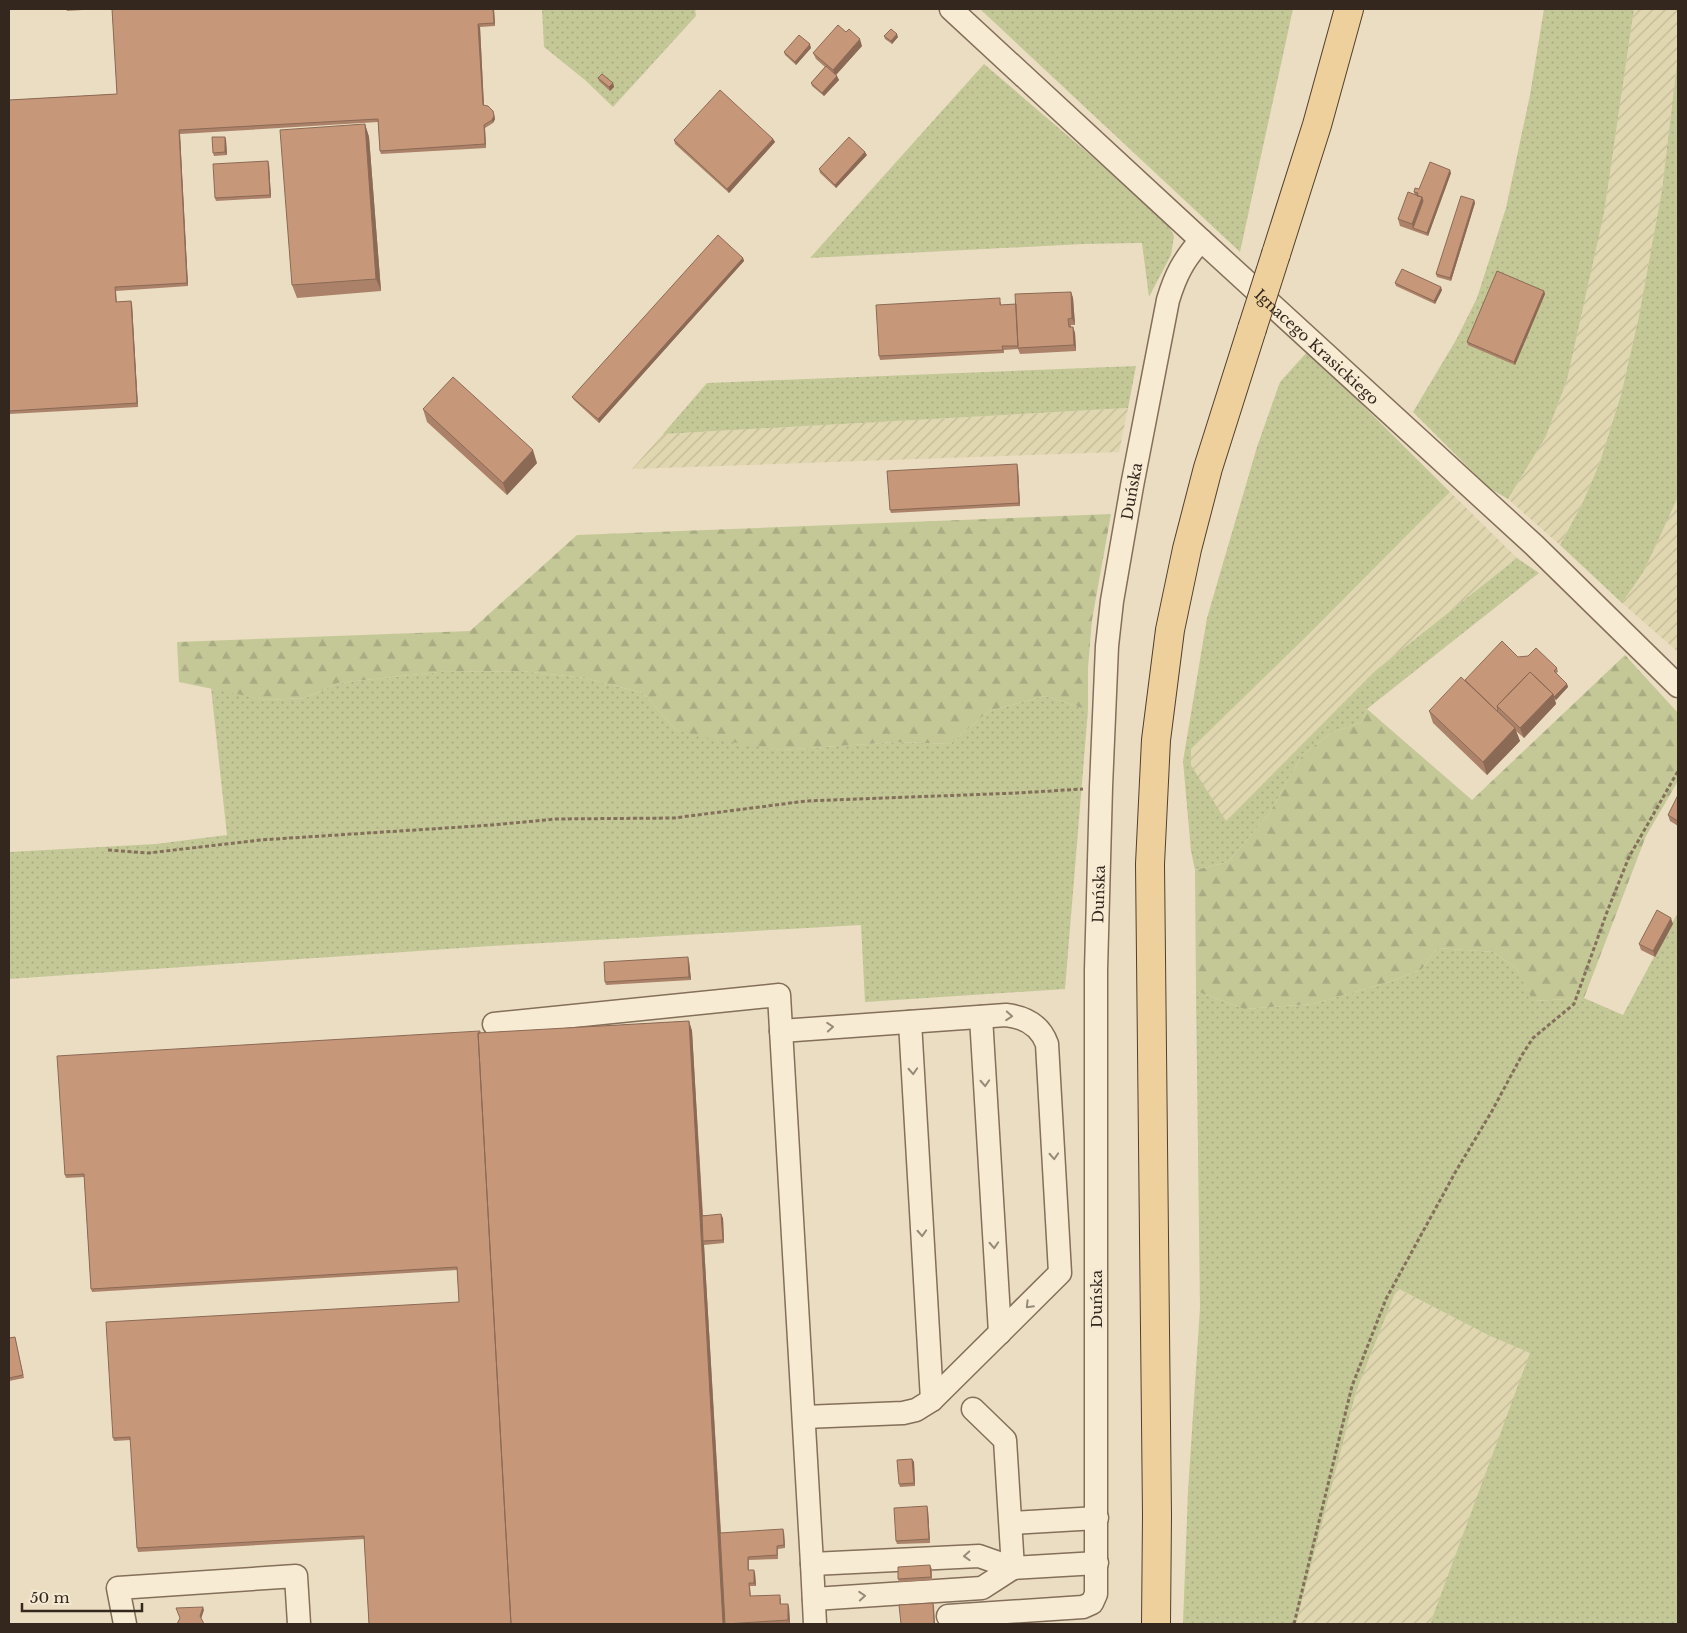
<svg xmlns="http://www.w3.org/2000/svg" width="1687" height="1633" font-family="'Libre Baskerville',serif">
<defs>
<pattern id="farmland-furrows" width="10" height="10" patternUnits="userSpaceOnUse" patternTransform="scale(1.25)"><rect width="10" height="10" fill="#e0d7b0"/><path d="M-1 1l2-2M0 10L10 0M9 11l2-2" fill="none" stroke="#c1b997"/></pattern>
<pattern id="grass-dots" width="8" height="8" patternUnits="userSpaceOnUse" patternTransform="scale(1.25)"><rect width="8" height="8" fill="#c4c897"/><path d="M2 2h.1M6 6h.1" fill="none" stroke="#a9ac82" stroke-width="1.8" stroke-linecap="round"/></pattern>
<pattern id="forest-firs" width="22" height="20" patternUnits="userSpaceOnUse" patternTransform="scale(1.25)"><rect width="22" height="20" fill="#c4c897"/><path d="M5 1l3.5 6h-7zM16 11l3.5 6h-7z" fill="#a9ac82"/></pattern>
</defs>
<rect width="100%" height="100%" fill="#ebddc2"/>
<path fill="url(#farmland-furrows)" d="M1634,9H1678V54L1662,190L1639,316L1621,395L1600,462L1583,502L1560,545L1508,499L1546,436L1567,380L1604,212Z
M1128,408L1119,452L632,469L663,434Z
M1450,492L1517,558L1375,671L1226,822L1191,765V749L1308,635Z
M1678,497V652L1622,603L1644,571Z
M1397,1288L1488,1335L1531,1353L1430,1624H1296L1356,1392Z"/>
<path fill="url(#grass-dots)" d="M542,9H695L696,16L613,107L585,80L544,47Z
M980,9H1293L1240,252Z
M1544,9H1634L1604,213L1567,380L1546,436L1508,499L1489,488L1413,412L1456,340L1477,298L1506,208L1530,95Z
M1678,54V497L1644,571L1622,603L1560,545L1583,502L1600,462L1621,395L1639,316L1662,190Z
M984,64L1165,219L1174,236L1171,255L1149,297L1142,243L1083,244L810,258Z
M1308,351L1450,492L1308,635L1191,749V765L1226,821L1375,671L1517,558L1539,573L1367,709L1362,722L1331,733L1303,754L1269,814L1228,862L1195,870L1191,851L1183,761L1207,618L1257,447L1280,382Z
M1136,366L1128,408L663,434L707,383Z
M521,671L585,678L643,693L676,730L781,750L896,742L950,744L989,711L1045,696L1088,710L1065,989L865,1002L861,925L491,946L9,979V852L156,844L227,835L211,688L266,700L305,698L338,683L438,672Z
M1678,912V1624H1430L1530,1353L1488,1335L1397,1288L1356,1392L1296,1624H1183L1188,1491L1200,1308L1196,991L1244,1009L1313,1004L1392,981L1422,969L1437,948L1493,952L1516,968L1534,1001L1584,998L1623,1015Z"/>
<path fill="url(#forest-firs)" d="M1111,514L1092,620L1088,668V710L1045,696L989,711L950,744L896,742L781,750L713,739L676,730L643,693L585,678L521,671L438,672L338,683L305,698L266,700L179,682L177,642L470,631L577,535Z
M1625,655L1678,713V781L1646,836L1584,998L1533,1001L1516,968L1493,952L1437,948L1422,969L1392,981L1313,1004L1244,1009L1196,991L1195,870L1228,862L1269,814L1303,754L1331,733L1362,722L1367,709L1472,800Z"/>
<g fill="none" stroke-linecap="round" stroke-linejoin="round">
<g stroke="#846f5a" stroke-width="25">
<g id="minor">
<path id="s1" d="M951,9L1201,240L1534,545L1678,686"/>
<path d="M981,1017L1000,1333"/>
<path d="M910,1022L932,1400"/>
<path d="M494,1024L779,995L812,1564"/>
<path d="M781,1031L1006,1015C1025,1017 1040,1025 1047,1044L1060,1273L932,1400L916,1410L903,1413L804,1417"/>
<path d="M973,1409L1005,1440L1013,1568L1097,1563"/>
<path d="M1011,1523L1097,1518"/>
<path d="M814,1599L982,1588L1013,1568"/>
<path id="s2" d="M948,1616L1083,1607L1092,1603L1096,1594V970L1101,787L1107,646L1112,601L1132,486L1168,300C1176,274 1183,261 1201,240"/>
<path d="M125,1624L118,1588L296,1576L299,1624"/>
<path d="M815,1624L812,1564L979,1556L1013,1568"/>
</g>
</g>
<g stroke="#523e2e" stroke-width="30">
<path id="major" d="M1276,254L1317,125L1349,9
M1156,1624L1157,1516L1150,864L1156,740L1170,630L1187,549L1208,468L1252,329"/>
</g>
<path stroke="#846f5a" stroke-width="3" stroke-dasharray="4 2.5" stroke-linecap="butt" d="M108,850L148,853L260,840L492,825L556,819L674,818L806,801L1017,793L1083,789
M1294,1624L1352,1386L1386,1299L1456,1171L1492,1111L1522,1055L1533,1038L1574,1004L1607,912L1629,857L1678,771"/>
<use href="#minor" stroke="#f7ebd4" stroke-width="22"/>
<use href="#major" stroke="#edd09b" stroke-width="28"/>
<g stroke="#523e2e" stroke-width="30" stroke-linecap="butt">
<path id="major-bridge" d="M1252,329L1276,254"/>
</g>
<use href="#major-bridge" stroke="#edd09b" stroke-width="28"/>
</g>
<path fill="#ab8269" d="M66,9H83V10L67,11Z
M112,9H494L495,26L480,27L484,105L494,114L495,119L493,123L485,128L486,148L381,154L380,151L378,122L180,134L188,286L116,291L117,302L131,301L132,304L138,407L9,414V100L117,94Z
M884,36L898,37L892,44L885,39Z
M862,46L836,75L839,80L824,96L812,86L811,83L825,67L816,59L813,53Z
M811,48L796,65L785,55L784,52Z
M598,78L613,83L614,87L610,91L599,81Z
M365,124L369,137L381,291L297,298L292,285Z
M225,137L226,140L227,155L214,156L213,153Z
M773,139L775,142L729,193L675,144L674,140Z
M867,155L836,188L820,173L819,169Z
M269,164L271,198L216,201L215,198Z
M1451,173L1428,236L1400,226L1398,219L1415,195L1414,192Z
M1474,200L1475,203L1451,281L1437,277L1436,274Z
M743,258L744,261L599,423L574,400L572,397Z
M1395,283L1442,290L1435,304L1396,286Z
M1544,291L1545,294L1515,365L1468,345L1467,342Z
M1071,292L1073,298L1075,325H1071V327H1073L1075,333L1076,351L1020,354L1018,349L1004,350V353L880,360L879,356L1001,302V305L1016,304Z
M423,409L537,463L507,495L427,422Z
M1018,468L1020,506L891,513L890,510Z
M1518,657L1557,668L1558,672L1556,673L1567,684L1568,687L1556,700L1555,699L1556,704L1524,738L1516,731L1520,741L1487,775L1433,723L1429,711L1465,680Z
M1678,795V826L1670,821L1668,815Z
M1673,924L1655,957L1641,950L1639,944Z
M689,961L691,980L606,985L605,982Z
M689,1021L692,1031L703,1215L723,1218L724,1243L704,1245L721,1533L784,1532L785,1548L778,1549V1559L749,1560V1570L755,1573L756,1586H750L751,1596L781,1598V1604L789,1607L790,1624H369L364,1539L138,1552L137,1548L131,1440L114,1441L113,1438L459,1302L457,1270L92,1292L91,1289L84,1177L66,1178L65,1175L480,1033Z
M15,1337L24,1378L9,1381V1338Z
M912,1459L914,1462L915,1486L900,1487L899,1484Z
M927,1506L928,1510L930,1543L897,1544L896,1541Z
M930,1565L932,1569V1580L899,1582L898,1579Z"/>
<path fill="#8b6a55" d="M493,9H494L495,26L494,23Z
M478,24L480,27L484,108L483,105Z
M897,34L898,37L892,44L891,41Z
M860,39L862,46L835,76L833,70Z
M810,44L811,48L796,65L795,62Z
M837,76L839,80L824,96L822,93Z
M613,83L614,87L610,91L609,87Z
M493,111L495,119L493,123L492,120Z
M365,124L369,137L381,291L376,279Z
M484,125L485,128L486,148L485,144Z
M179,130L180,134L188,286L187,283Z
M225,137L226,140L227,155L225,152Z
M773,139L775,142L729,193L727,189Z
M865,152L867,155L836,188L835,185Z
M268,161L269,164L271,198L270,195Z
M1450,170L1451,173L1428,236L1427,233Z
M1422,197L1424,204L1413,228L1412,224Z
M1474,200L1475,203L1451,281L1450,278Z
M743,258L744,261L599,423L598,419Z
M1441,287L1442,290L1435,304L1434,301Z
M1544,291L1545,294L1515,365L1514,362Z
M1071,292L1073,298L1075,325L1072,318Z
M131,301L132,304L138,407L137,403Z
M1073,327L1075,333L1076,351L1074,345Z
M533,450L537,463L507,495L503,483Z
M1017,464L1018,468L1020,506L1019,503Z
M1567,684L1568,687L1556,700L1554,697Z
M1553,694L1556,704L1524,738L1520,728Z
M1515,728L1520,741L1487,775L1483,762Z
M1671,918L1673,924L1655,957L1653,951Z
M688,957L689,961L691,980L689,977Z
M689,1021L692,1031L704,1241H703L704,1245L726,1624H723Z
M721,1214L723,1218L724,1243L723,1240Z
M912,1459L914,1462L915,1486L914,1483Z
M927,1506L928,1510L930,1543L929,1539Z
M783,1529L784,1532L785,1548L784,1545Z
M754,1570L755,1573L756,1586L754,1583Z
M933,1603L934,1606L935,1624H934Z
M788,1604L789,1607L790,1624L788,1620Z
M203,1607L204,1610L201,1619L200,1616Z"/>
<path fill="#c7977a" stroke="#8b6a55" d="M112,9H493L494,23L478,24L483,105L488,106L493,111L494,116L492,120L484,125L485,144L380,151L378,119L179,130L187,283L115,287L116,302L131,301L137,403L9,411V100L117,94Z
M838,25L846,32L849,29L860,39L833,70L813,53Z
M891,29L897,34L891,41L884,36Z
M799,35L810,44L795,62L784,52Z
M826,66L837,76L822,93L811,83Z
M602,74L613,83L609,87L598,78Z
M720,90L773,139L727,189L674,140Z
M365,124L376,279L292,285L280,130Z
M212,137H225V152L213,153Z
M849,137L865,152L835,185L819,169Z
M268,161L270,195L215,198L213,164Z
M1430,162L1450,170L1427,233L1413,228L1423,201L1422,197L1417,196L1418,193L1414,192L1415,188L1419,189Z
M1408,192L1422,197L1412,224L1398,219Z
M1461,196L1474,200L1450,278L1436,274Z
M718,235L743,258L598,419L572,397Z
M1402,269L1441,287L1434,301L1395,283Z
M1497,271L1544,291L1514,362L1467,342Z
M1071,292L1072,318L1068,319L1069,327H1073L1074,345L1018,348L1015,294Z
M1000,298V305L1016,304L1018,346H1002L1003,350L879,356L876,305Z
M453,377L533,450L503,483L423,409Z
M1017,464L1019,503L890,510L887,471Z
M1502,641L1518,657L1528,656L1536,648L1557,668L1554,671L1567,684L1554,697L1553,694L1530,672L1497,706L1498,709L1497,711L1465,680Z
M1530,672L1553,694L1520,728L1497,706Z
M1461,677L1515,728L1483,762L1429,711Z
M1678,795V821L1668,815Z
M1657,910L1671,918L1653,951L1639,944Z
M688,957L689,977L605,982L604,962Z
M689,1021L723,1624H511L478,1033Z
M480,1031V1033H478L511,1624H369L364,1536L137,1548L130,1437L113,1438L106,1322L459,1302L457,1267L91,1289L84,1174L65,1175L57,1056Z
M721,1214L723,1240L703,1241L702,1216Z
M15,1337L23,1375L9,1378V1338Z
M912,1459L914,1483L899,1484L897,1460Z
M927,1506L929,1539L896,1541L894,1508Z
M783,1529L784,1545L777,1546V1555L748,1557V1570H754V1583H749L750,1596L780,1595V1604H788V1620L725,1624L720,1533Z
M930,1565L931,1577L898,1579V1567Z
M933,1603L934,1624H901L899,1605Z
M203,1607L200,1616L204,1624H177L180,1618L176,1608Z"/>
<defs><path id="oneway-chevron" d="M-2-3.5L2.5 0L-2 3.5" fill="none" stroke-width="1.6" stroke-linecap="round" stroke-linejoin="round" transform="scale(1.25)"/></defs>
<g stroke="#968a79">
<use href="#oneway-chevron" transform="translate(1009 1016) rotate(4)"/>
<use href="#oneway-chevron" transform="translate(830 1027) rotate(-4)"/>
<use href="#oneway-chevron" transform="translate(913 1071) rotate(87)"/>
<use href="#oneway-chevron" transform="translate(985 1083) rotate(87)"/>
<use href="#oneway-chevron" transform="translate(1054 1156) rotate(87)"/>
<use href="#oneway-chevron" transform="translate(922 1233) rotate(87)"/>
<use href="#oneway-chevron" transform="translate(994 1245) rotate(87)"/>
<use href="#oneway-chevron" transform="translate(1029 1305) rotate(135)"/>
<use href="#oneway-chevron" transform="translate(967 1556) rotate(177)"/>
<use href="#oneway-chevron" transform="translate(862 1596) rotate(-4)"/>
</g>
<g text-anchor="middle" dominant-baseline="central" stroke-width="4" stroke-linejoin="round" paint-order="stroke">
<g font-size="15" fill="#34281e" stroke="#f3e8d1">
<text stroke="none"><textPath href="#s1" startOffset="498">Ignacego Krasickiego</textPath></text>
<text stroke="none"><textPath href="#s2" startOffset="1260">Duńska</textPath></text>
<text stroke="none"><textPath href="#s2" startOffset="855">Duńska</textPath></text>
<text transform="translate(1096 1299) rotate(-90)">Duńska</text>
</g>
</g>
<rect width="1687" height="1633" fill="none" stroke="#34281e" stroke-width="20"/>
<path d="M22 1603v8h120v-8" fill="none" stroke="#34281e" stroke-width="2.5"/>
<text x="30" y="1603" font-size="15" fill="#34281e" stroke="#f3e8d1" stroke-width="4" paint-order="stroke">50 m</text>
</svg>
